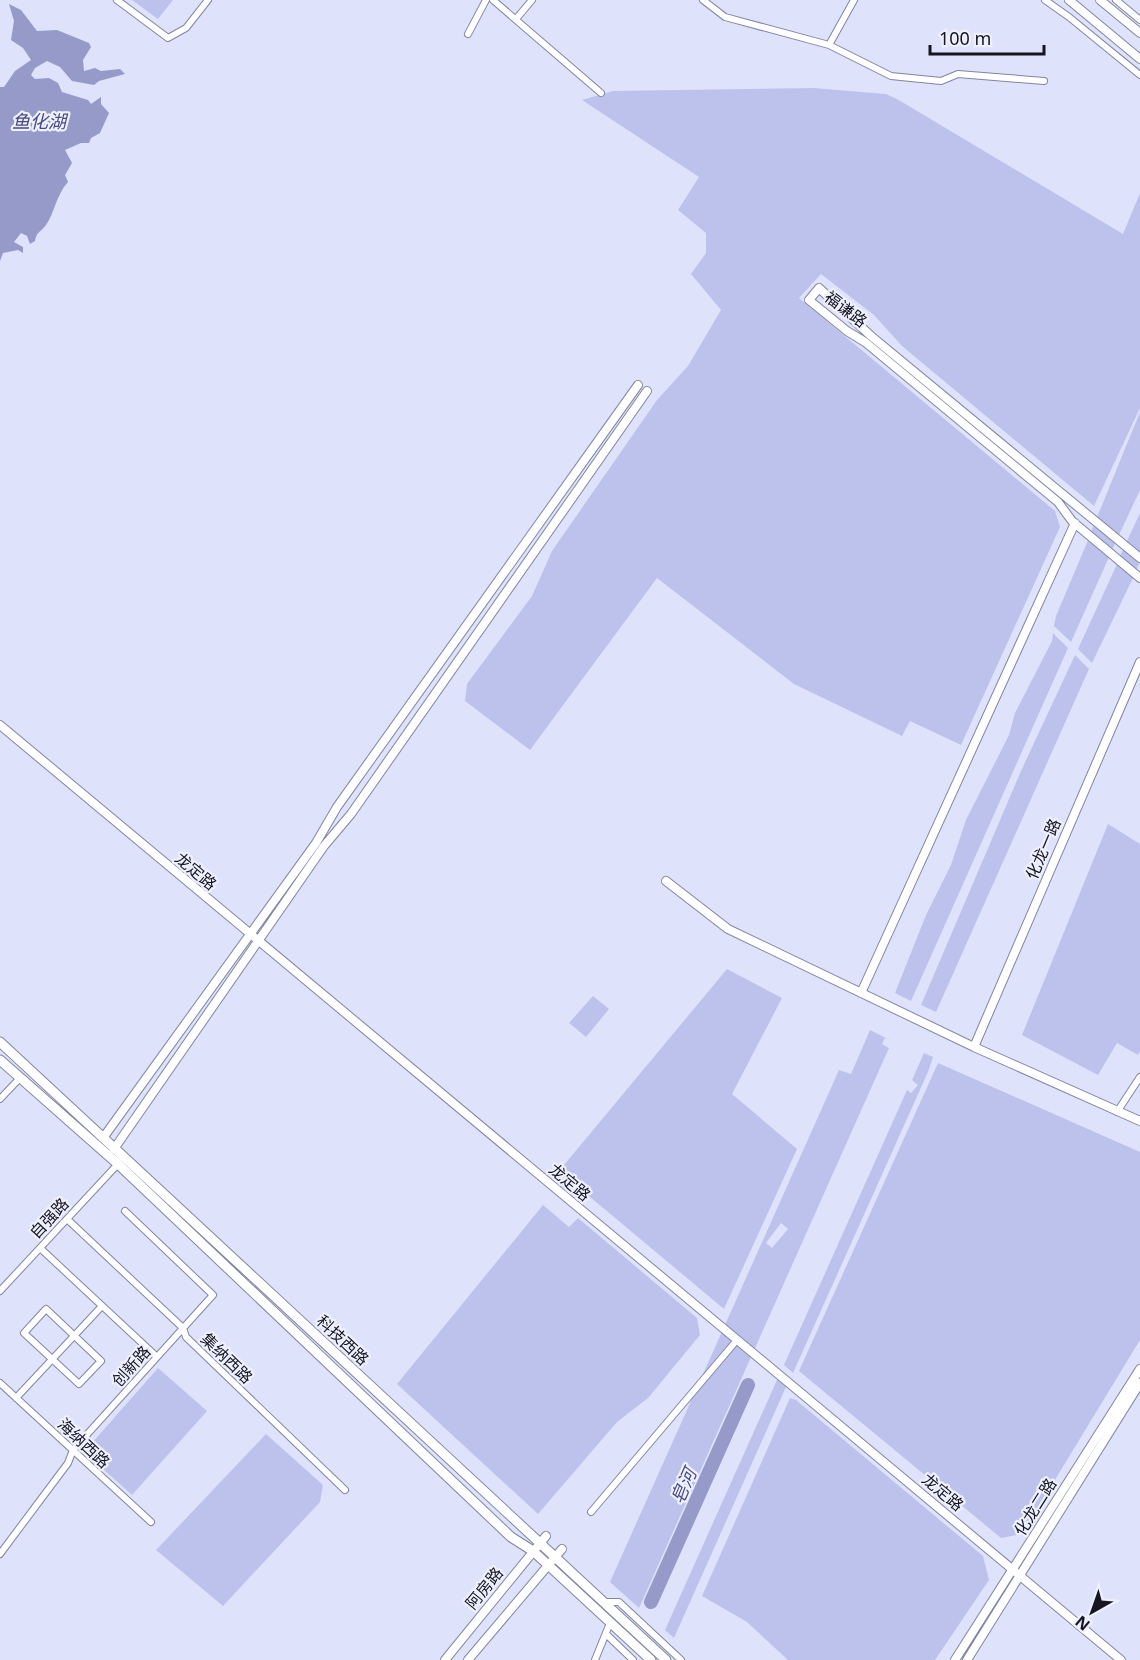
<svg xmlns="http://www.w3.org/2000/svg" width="1140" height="1660" font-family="'Noto Sans','Noto Sans SC',sans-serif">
<rect width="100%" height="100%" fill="#dfe2fb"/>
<path fill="#bdc2ed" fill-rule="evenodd" d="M132,0H173L158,19Z
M813,88L886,94L897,99L1123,234L1140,193V408L1094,506L902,346L874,315L821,274L799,298L1055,511L1060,527L961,745L910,721L902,736L794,684L657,578L530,750L465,701L467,684L532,596L552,551L657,400L688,366L721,310L691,274L706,253V233L678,210L699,177L582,100L613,91Z
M1140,412V490L1112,550L1091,532Z
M1140,513V562L1136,570L1120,556Z
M1089,538L1110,555L1071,642L1054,626L1056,616Z
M1118,562L1134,576L1092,663L1078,649Z
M1053,633L1068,648L911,1001L895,993L926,915L951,865L966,820L1009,735L1015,713L1052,641Z
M1075,655L1089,669L936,1012L921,1005L1021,771Z
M1108,824L1140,844V1051L1138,1055L1117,1043L1098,1075L1022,1035Z
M727,969L782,998L732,1094L797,1149L724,1309L559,1171Z
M593,996L609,1009L586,1037L569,1023Z
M870,1030L892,1041L885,1038L882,1044L889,1048L639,1608L610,1582L839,1070L851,1074ZM781,1223L788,1229L772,1248L766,1243Z
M924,1053L933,1057L928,1072L793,1373L784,1365L907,1090L911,1093L918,1085L912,1080Z
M938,1063L1140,1152V1340L1022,1534L1001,1538L799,1371Z
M543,1205L569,1227L578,1218L697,1318L700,1335L648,1398L617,1422L538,1514L397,1384Z
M158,1368L207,1411L132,1495L84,1452Z
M781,1371L790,1378L674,1638L665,1630Z
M790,1398L796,1400L983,1556L989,1580L935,1660H788L747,1622L702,1596Z
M266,1434L323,1485L320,1502L223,1606L156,1550Z"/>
<path fill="#959ac9" d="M9,4L21,10L37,31L57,30L89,43L91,47L83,60L84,71L95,68L101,71L120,69L125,74L99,81L94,85L72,81L60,67L47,61L35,68L31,75L35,79L49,78L58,83L62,92L88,100L91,104L101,97V104L109,113L100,133L91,138L89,143H81L65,150L72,163L65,175L68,182C56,195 55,212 46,225C41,232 36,232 35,241L30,244L27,236L21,233L14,242L23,247V253L18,250L3,253L0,261V87H4L15,71L31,60L23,48L11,40L14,21Z"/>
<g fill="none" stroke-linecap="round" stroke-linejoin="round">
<path stroke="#959ac9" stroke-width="14" d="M651,1602L748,1385"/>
<g stroke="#8285a1" stroke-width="8">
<path id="street" d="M117,0L168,38L186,28L208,0
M493,0L601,93
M703,0L725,17L829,45L891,76L941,81L958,74L1044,81
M1045,0L1069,17L1140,75
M1116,0L1140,20
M516,19L532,0
M468,34L486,0
M829,45L854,0
M0,1099L20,1078
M1117,1112L1140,1077
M67,1219L183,1328L186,1337L345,1490
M40,1248L157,1357
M0,1291L118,1164
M46,1309L101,1361L79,1384L24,1333Z
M0,1383L151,1522
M16,1398L102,1306
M591,1512L737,1340
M0,1554L68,1463L73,1450L213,1295L125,1211
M604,1602H619L681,1660
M606,1634L633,1660
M595,1660L610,1623"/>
</g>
<g stroke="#8285a1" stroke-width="10">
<path id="secondary" d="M1069,0L1140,59
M1100,0L1140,33
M1140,558L871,336L819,288L809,300L847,331L865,342L1058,502L1072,521L1140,578
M0,725L1121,1660
M666,881L728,929L974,1047L1140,1121
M861,993L1075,523
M974,1047L1140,662
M103,1138L316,843L337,807L638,385
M114,1149L324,846L351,814L647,391
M445,1660L546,1536
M468,1660L562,1549
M955,1660L1140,1369
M967,1660L1140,1383"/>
</g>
<g stroke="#8285a1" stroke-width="11">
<path id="primary" d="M0,1042L666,1660
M0,1060L118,1164L511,1537L533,1551L651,1660"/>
</g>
<use href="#street" stroke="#fff" stroke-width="6"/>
<use href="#secondary" stroke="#fff" stroke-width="8"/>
<use href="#primary" stroke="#fff" stroke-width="9"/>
</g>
<g text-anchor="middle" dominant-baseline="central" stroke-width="4.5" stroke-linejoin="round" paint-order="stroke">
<g font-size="16" fill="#151621" stroke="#eff0fd">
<text transform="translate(846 309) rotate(37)">福谦路</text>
<text transform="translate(1043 849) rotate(-67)">化龙一路</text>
<text transform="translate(196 871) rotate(40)">龙定路</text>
<text transform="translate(570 1182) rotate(40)">龙定路</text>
<text transform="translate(49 1218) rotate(-47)">自强路</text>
<text transform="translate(343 1340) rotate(43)">科技西路</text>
<text transform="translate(227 1358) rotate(44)">集纳西路</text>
<text transform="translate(131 1366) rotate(-48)">创新路</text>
<text transform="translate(84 1443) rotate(43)">海纳西路</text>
<text transform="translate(943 1492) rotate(40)">龙定路</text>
<text transform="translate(1035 1507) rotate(-58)">化龙二路</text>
<text transform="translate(484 1588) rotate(-51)">阿房路</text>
</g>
<g font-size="18" font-style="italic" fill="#484a87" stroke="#eff0fd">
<text x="39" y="121">鱼化湖</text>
<text transform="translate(683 1486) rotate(-66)">皂河</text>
</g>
</g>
<g transform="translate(1092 1612) rotate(220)" stroke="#eff0fd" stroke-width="4.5" paint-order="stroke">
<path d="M0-4.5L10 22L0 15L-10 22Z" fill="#151621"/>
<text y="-9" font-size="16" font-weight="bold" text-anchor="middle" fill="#151621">N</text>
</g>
<path d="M930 45v9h114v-9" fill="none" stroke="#151621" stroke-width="3"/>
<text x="939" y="45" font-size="18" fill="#151621" stroke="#eff0fd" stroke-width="4.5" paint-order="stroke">100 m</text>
</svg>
